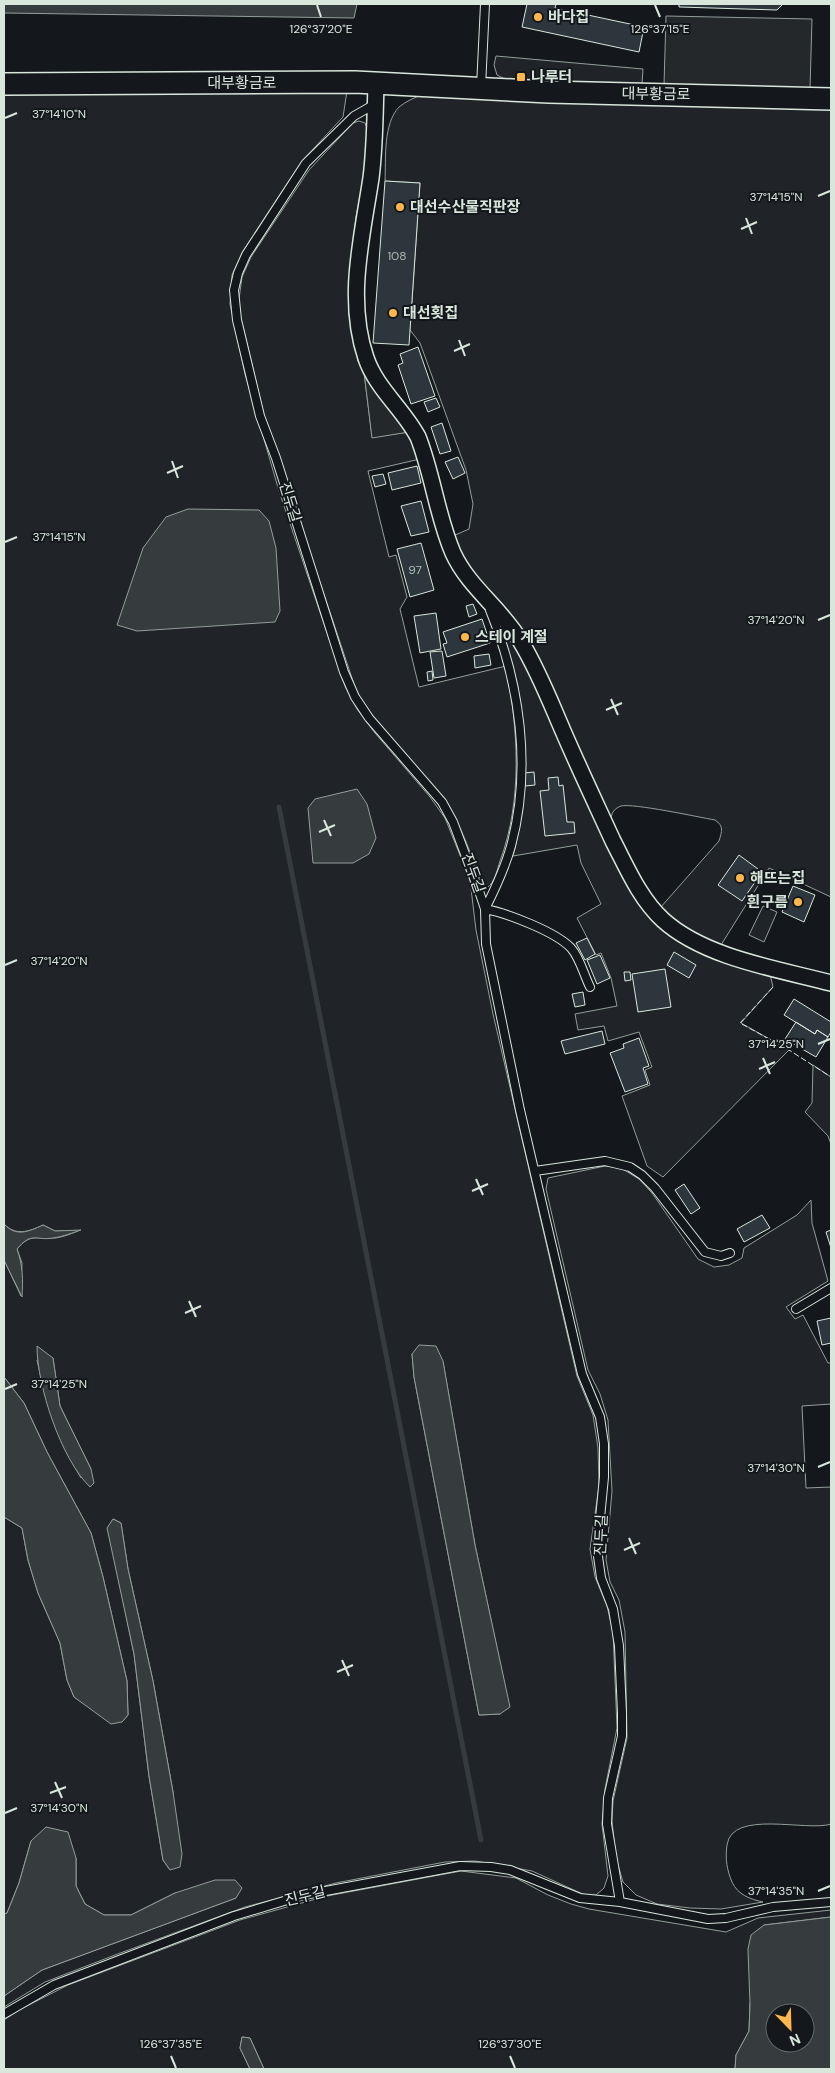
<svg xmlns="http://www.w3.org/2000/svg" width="835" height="2073" font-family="'DM Sans','Noto Sans KR',sans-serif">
<rect width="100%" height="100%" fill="#14181c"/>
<path fill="#202428" stroke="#939e99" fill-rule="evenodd" d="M496,56L643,69L642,84L507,80L497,75L494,65Z
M347,91L343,117L302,161L243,251L232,275L230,304L245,374L279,491L345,686L357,709L375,733L430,797L445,818L470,880L476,930L493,1014L577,1376L593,1415L598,1448L599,1486L590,1549L595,1577L607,1606L613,1632L617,1728L605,1789L602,1824L608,1876L604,1888L596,1895L587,1896L532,1871L475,1861L445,1862L336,1883L245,1907L115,1955L45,1982L4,2007V1996L42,1970L236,1898L175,1893L131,1915H104L85,1904L76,1886V1858L31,1841L19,1883L7,1913L4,1914V1517L22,1528L28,1560L38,1593L60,1643L67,1680L74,1697L92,1709L122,1722L128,1715L127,1681L103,1577L91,1533L47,1452L24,1403L4,1377V1260L21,1296L22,1263L17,1249C29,1235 34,1238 50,1238C59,1239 70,1234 78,1231H55L43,1225C28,1232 16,1236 4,1224V93ZM412,1354L443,1362L475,1545L504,1681L500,1714L479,1715L414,1377ZM53,1358L60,1406L91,1469L81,1478C59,1442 46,1402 37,1360ZM113,1519L121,1523L128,1569L153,1681L173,1792L170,1870L163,1860L149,1776L134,1654L108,1528Z
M424,94L831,109V897L769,868L721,945C697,937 679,924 660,908L719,841C722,831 724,826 715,820C698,817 633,803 621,806C613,809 611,814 611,821L563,718L468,568L453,536L469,529L473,504L466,470L420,343L410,330L420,183L385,181C386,158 383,124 399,107C406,101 416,97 424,94Z
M359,121L365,123L368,131L366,165L356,217L352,253L349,315L356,344L358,361L364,372L372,437L409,432L420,459L368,471L389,557L396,555L407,597L400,609L419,687L506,666C518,729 523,799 500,861C497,870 495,882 487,888L482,884C471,856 462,825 444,800C417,762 377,733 356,690L264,415L240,314L239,299L242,277L251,257L309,170L353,123Z
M496,615L519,650L654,921C686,950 730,960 770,974L773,987L741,1023L789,1050L663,1177L647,1166L622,1096L650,1085L645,1070L652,1067L639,1032L608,1041L604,1026L578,1030L575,1014L617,1006L611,978L601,953L596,955L577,918L601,904L581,863L577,845L513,856C526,808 528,738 518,688C513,663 503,639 496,615Z
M763,906L777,912L764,942L749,935Z
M813,1065L831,1077V1144L828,1136L805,1112L812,1103Z
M605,1166L621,1168L639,1179L652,1193L698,1259L714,1267L729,1265L742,1258L744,1248L797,1215L811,1200L812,1223L828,1281L786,1307L795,1319L803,1315L828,1363H831V1404L802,1406L806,1488L831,1487V1824C807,1832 732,1809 727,1845C725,1859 727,1870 732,1882C738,1895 750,1899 763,1902L721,1909L690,1908L657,1904L636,1895L623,1882L616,1858L612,1821L613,1801L627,1738L625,1632L619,1600L610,1582L606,1560L612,1491L608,1420L600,1394L588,1370L546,1189L548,1178Z
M461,1871L516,1878L548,1895L571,1904L589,1909L726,1932L758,1918L831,1910V1917L764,1925L750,2004L749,2031L736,2055L735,2069H264L250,2038L242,2037L240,2048L250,2069H4V2020L19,2010L68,1985L240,1920L327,1896Z"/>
<path fill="#24282b" stroke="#939e99" d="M666,16L812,19L810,89L664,85Z
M364,372L409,432L372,438Z"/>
<path fill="#363b3e" stroke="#939e99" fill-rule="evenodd" d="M4,4H357L354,18L4,13Z
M188,509L259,510L269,521L276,548L280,611L275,622L137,631L117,625L143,548L166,517Z
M357,789L367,804L376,838L369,854L353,863H313L308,808L315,799Z
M4,1224C16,1237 28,1232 43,1225L55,1231L81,1230C72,1233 62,1237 53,1238C36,1241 32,1231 17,1249C23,1266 23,1279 22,1297L4,1260Z
M419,1345L436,1346L443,1361L475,1545L510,1707L500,1714L479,1715L414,1377L412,1354Z
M37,1346L53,1358L60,1406L91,1469L94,1483L90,1487C61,1459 37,1386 37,1346Z
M4,1377L24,1403L47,1452L91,1533L103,1577L127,1681L128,1715L122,1722L111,1724L74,1697L67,1680L60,1643L38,1593L28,1560L22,1528L4,1517Z
M113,1519L121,1523L128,1569L153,1681L173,1792L182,1854L180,1867L170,1870L163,1860L149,1776L134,1654L107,1528Z
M46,1827L68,1832L76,1858V1886L85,1904L104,1915H131L175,1893L215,1880H235L242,1888L236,1898L42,1970L4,1996V1914L7,1913L19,1883L31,1841Z
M831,1917V2069H735L736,2055L749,2031L750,2004L748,1949L751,1935L764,1925ZM775,2013H805V2043H775Z
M242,2037L250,2038L264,2069H250L240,2048Z"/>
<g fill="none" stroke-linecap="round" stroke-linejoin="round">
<path stroke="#363b3e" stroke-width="5" d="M279,807L481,1840"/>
</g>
<path fill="#2c363c" stroke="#d8e6dc" d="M527,4H556L555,8L644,27L639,52L522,27Z
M679,4H783L777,10L679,7Z
M385,181L420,183L409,345L373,343Z
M418,347L435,396L411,404L398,365L403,363L400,354Z
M436,398L440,407L428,412L424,402Z
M442,423L451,451L440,454L431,427Z
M458,457L465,473L453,479L445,462Z
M417,466L421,483L392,490L388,473Z
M383,474L386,484L375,487L372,476Z
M421,501L429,532L411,536L401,506Z
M421,543L434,590L410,597L397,549Z
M473,604L477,614L469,617L466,606Z
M436,613L441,649L420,653L414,616Z
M482,619L490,643L447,657L443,644L447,643L443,632Z
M442,651L446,676L434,678L430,652Z
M489,654L491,665L475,668L474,656Z
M432,671L433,680L428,681L427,672Z
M534,772L535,785L525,786L524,773Z
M558,777L559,786L563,785L567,822H574L575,833L545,836L540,791L549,790L548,778Z
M739,855L762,872L742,901L718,885Z
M793,886L815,895L804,922L782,912Z
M587,938L595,954L585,960L576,943Z
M674,952L696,965L689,978L667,965Z
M600,955L610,978L597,984L587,960Z
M665,969L671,1007L638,1012L632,974Z
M624,972H630L631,980L625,981Z
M583,992L585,1005L575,1007L572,994Z
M794,999L831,1022V1032L828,1037L817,1030L815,1034L784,1015Z
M796,1022L815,1034L817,1030L828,1037L816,1057L785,1039Z
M602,1031L605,1044L565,1054L561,1041Z
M639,1038L649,1066L643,1068L648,1084L625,1092L610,1053L624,1048L623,1044Z
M684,1184L700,1208L691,1214L675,1190Z
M762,1215L770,1228L744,1242L737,1229Z
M831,1230V1248L826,1232Z
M831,1318V1343L822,1345L817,1321Z"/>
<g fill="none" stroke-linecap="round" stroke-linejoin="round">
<g stroke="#d8e6dc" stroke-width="10">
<path id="service" d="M481,87L485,4
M375,104L354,116L306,163L246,255L238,273L234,290L237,320L260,416L276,458L344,672L355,697L369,718L442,802L453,822L480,894L485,909L486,944L520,1110L582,1374L600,1417L604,1444V1477L597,1549L601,1578L613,1609L619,1646L622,1713V1736L608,1798L607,1824L620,1902
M490,610C520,684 532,768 511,846C505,868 495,889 485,909C507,913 556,932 571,948C580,958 584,975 590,987
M535,1171L605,1161L630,1167L642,1175L655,1188L705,1252L721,1256L730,1253
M796,1309L831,1288
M4,2014L54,1985L234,1916L304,1895L460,1866L491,1867L510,1870L580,1898L620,1902L708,1919L726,1918L773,1907L831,1902"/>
</g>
<g stroke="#d8e6dc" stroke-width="18">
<path id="minor" d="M376,83C375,115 375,147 371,178C362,238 346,299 366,358C376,388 404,410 418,437C433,475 437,516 453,553C469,588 502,609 521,642C538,670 550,701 563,731C579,768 596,804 613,841C627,868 640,899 663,920C705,958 778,969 831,983"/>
</g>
<g stroke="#d8e6dc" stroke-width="24">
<path id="secondary" d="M4,84L355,82L549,92L831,99"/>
</g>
<use href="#service" stroke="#14181c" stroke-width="8"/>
<use href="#minor" stroke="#14181c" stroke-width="15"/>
<use href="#secondary" stroke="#14181c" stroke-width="21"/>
<path stroke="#d8e6dc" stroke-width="1" stroke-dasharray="6 2.5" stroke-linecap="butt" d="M773,987L740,1023L789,1050L831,1077"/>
</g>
<path fill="none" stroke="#d8e6dc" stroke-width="2" d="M317,5L321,17M655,5L660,17M5,118L17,113M818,196L830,191M746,218L752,234M741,229L757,222M459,340L465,356M454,351L470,344M172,461L178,478M167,473L183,466M5,542L17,537M818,620L830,615M611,699L618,715M606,710L622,703M324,820L331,836M319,832L335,825M5,965L17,960M818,1044L830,1039M763,1058L770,1074M759,1069L775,1062M476,1179L483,1195M472,1191L488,1184M189,1301L196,1317M185,1313L201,1306M5,1389L17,1384M818,1467L830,1462M629,1538L636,1554M624,1550L640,1543M342,1660L349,1676M337,1672L353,1665M55,1782L62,1798M50,1793L66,1787M5,1813L17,1808M818,1891L830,1886M171,2056L176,2068M510,2056L515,2068"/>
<g fill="#ffb74d" stroke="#14181c" stroke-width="2">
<circle cx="538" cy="17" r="5"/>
<rect x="516" y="72" width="10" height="10" rx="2.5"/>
<circle cx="400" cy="207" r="5"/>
<circle cx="393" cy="313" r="5"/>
<circle cx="465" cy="637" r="5"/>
<circle cx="740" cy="878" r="5"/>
<circle cx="798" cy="902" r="5"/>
</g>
<g text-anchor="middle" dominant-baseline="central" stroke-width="4" stroke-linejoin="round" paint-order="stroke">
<g font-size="12" fill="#adbab4">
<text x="397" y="256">108</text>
<text x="415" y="570">97</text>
</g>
<g font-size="15" font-weight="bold" fill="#d8e6dc" stroke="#14181c" text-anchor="start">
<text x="548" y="17">바다집</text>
<text x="531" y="77">나루터</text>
<text x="410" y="207">대선수산물직판장</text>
<text x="403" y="313">대선횟집</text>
<text x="475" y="637">스테이 계절</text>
<text x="750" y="878">해뜨는집</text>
<text x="788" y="902" text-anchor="end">흰구름</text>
</g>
<g font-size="15" fill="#d8e6dc" stroke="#14181c">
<text x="242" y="83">대부황금로</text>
<text transform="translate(656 94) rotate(1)">대부황금로</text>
<text transform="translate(290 502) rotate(73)">진두길</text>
<text transform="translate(473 873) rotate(70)">진두길</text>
<text transform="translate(601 1535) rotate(-87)">진두길</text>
<text transform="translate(305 1896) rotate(-14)">진두길</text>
</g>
</g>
<g font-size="12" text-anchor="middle" fill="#d8e6dc" stroke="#14181c" stroke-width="4" stroke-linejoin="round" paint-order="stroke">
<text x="321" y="33">126°37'20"E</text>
<text x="660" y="33">126°37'15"E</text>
<text x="59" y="118">37°14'10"N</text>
<text x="776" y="201">37°14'15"N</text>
<text x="59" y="541">37°14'15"N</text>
<text x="776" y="624">37°14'20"N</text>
<text x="59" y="965">37°14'20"N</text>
<text x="776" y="1048">37°14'25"N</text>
<text x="59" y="1388">37°14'25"N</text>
<text x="776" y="1472">37°14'30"N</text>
<text x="59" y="1812">37°14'30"N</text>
<text x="776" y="1895">37°14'35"N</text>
<text x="171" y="2048">126°37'35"E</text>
<text x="510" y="2048">126°37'30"E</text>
</g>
<rect width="835" height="2073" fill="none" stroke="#d8e6dc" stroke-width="10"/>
<g transform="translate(790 2028) rotate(157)"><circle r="24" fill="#14181c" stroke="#626a69"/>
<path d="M0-4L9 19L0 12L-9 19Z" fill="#ffb74d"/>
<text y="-8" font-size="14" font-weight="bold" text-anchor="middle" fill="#d8e6dc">N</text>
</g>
</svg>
